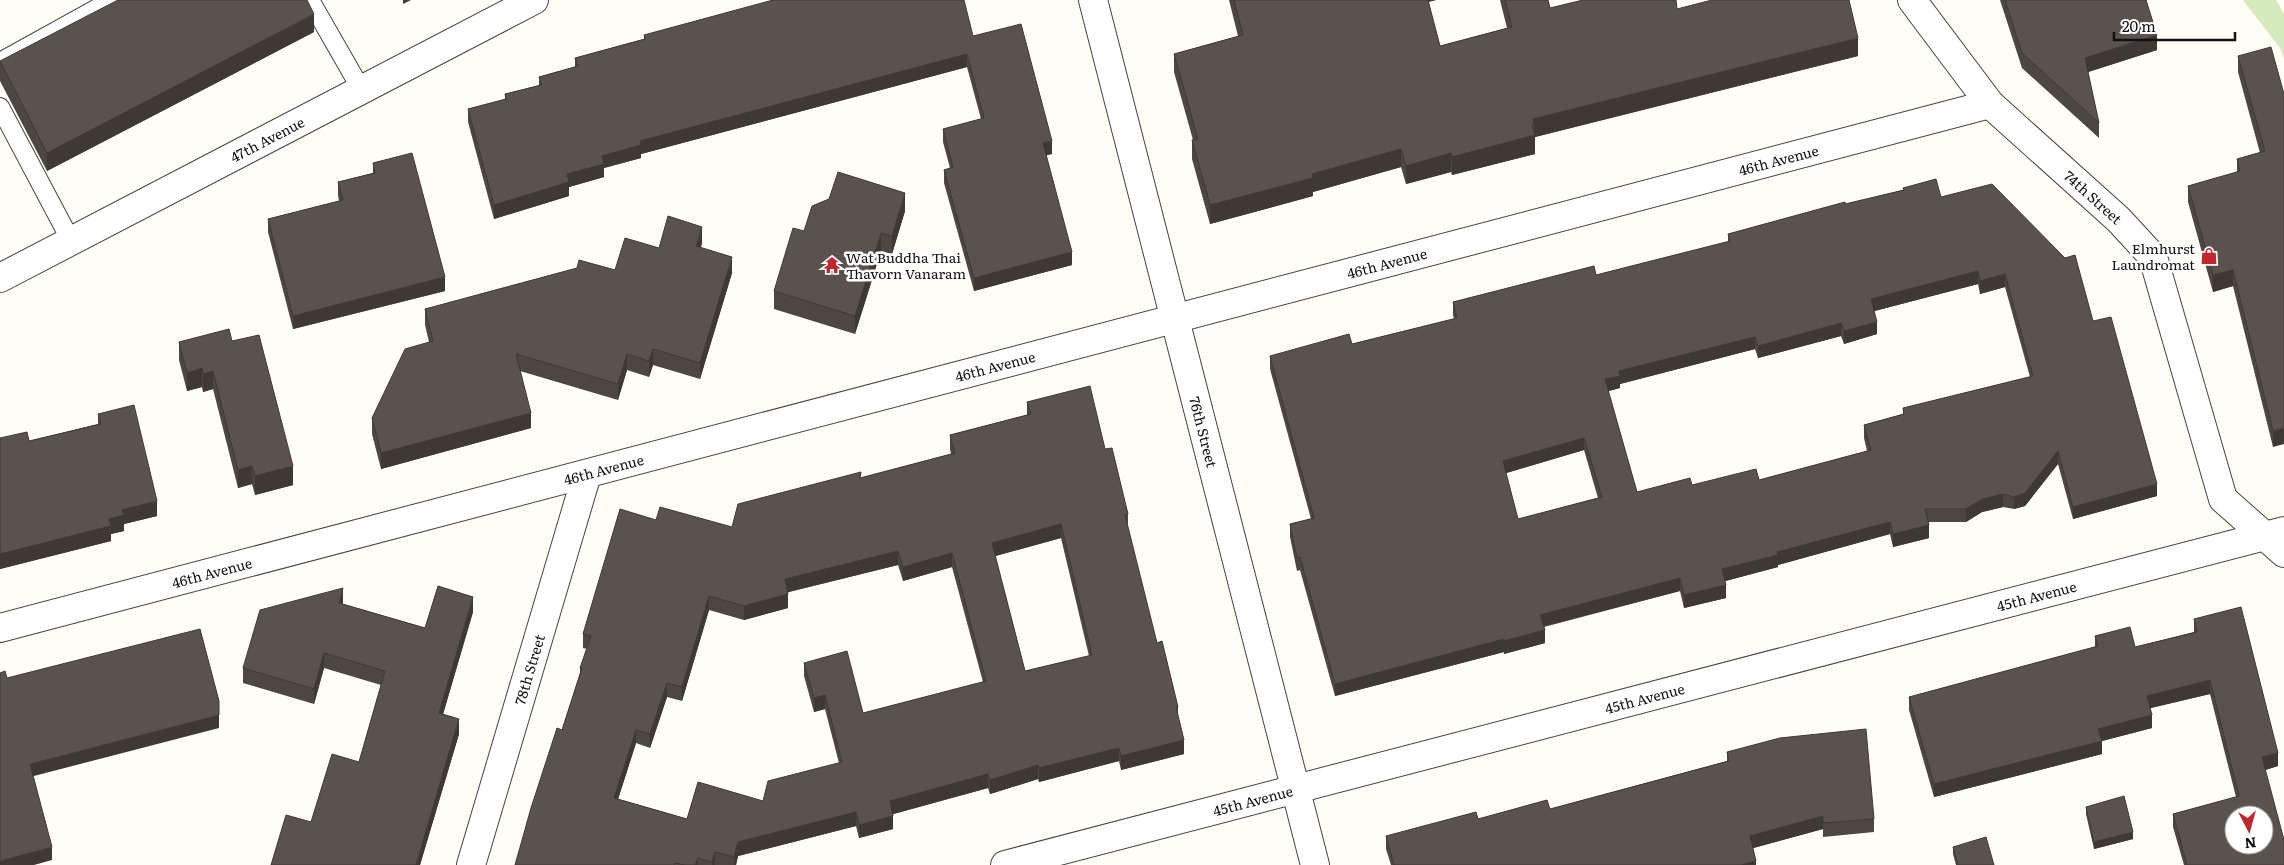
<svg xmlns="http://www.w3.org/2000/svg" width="2284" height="865" font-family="Literata,serif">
<rect width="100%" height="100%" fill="#fffdf5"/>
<path fill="#d5ebbd" d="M2243,0H2276L2284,14V59L2280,48Z"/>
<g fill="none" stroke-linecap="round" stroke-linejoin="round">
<g stroke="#444" stroke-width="20">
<path id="lane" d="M310,0L361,89
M0,62L112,0
M0,107L71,241"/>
</g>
<g stroke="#444" stroke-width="30">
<g id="street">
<path id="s1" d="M1093,0L1315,865"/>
<path id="s2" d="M1912,0L1990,104L2119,220L2153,257L2223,499L2284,553"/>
<path id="s3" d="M0,278L534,0"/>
<path id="s4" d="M0,628L1990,104"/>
<path id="s5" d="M471,865L587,474"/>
<path id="s6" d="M1005,865L2284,531"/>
</g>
</g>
<use href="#lane" stroke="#fff" stroke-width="18"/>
<use href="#street" stroke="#fff" stroke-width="28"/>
</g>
<path fill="#4d4742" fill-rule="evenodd" d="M1229,0H1436L1428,2L1440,46L1507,28L1500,0H1548L1550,8L1677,9L1858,56L1535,137V154L1452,175L1451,172L1406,184L1401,167L1313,192V196L1210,224L1192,159V140H1193L1174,72V54L1238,36Z
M2000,0H2146L2157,50L2088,72L2099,123V138L2022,68Z
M314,32L47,171L0,81V61Z
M644,35L973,36L1052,154L1046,155L1072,265L974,291L944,183V170L950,168L943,142V129L981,119L967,67L641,154V158L604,168V177L569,187V196L494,219L468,122V109L505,99V94L539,85V77L575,67V58L644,39Z
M2238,56L2284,94L2273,447L2233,286L2213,292L2188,202V186L2237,172V159L2260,153L2238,72Z
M373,163L445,291L293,329L268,232V219L339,201L338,195V182L373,173Z
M1903,188L1941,197L2093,321L2157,496L2073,519L2058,464L2025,506L2014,509L2003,507L1991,510L1982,512L1966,522H1928L1929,538L1893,547L1890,534L1778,565V567L1725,581L1726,598L1684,608L1680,591L1544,627L1545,643L1504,654V652L1335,696L1300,570L1297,571L1290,537V524L1311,519L1270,369V356L1352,344L1454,319L1453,315V302L1596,275L1728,242V234L1903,190ZM1978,284L1980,294L2005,287L2030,377L1903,408V414L1864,425V438L1867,451L1759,480L1692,485L1637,492L1608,391L1620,388V384L1755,349L1758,358L1841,336L1844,344L1877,334L1874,311ZM1584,450L1598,498L1518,519L1506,473Z
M905,211L892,254L881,251L855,334L774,309V291L804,231Z
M702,243L701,247L732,273L700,379L653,365L649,377L627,370L618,400L520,371L531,428L381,469L372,434V418L429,342L425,325V309L615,270L659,248Z
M232,341L293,485L255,495L252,484L238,488L213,389L203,392L202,387L187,391L179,360V342Z
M1027,402L1105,449L1128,514V528L1157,643L1178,707V718L1184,754L1121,770L1119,761L1039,782L1038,779L990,794L988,788L893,814V829L859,838L856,826L738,856L736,865H515L562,730L580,673V668L587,649L583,648V634L656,520L732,527L861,478L951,454L950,449V435L1027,415ZM1061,538L1089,656L1025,671L995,556ZM898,565L903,581L952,567L983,682L863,713L804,663V676L814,712L825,709L839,763L763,801L687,819L618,799L636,743L650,748L667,697L682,701L709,610L744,620L788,608V592Z
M98,414L157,516L124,524V531L111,534V541L0,569V438L29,441L98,424Z
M343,604L425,628L473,612L443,714L459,734L420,865H271L311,822L359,762L381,685L324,668L314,704L243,683V668Z
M2194,619L2278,766L2265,770L2284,865H2184L2173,827V814L2236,797L2210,694L2150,708L2152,728L2102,741V754L1934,797L1909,710V697L2095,647V636L2135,647L2194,632Z
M1727,752L1874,819V832L1823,837V829L1753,848L1756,865H1391L1386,849V836L1478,819L1550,809L1727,761Z
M2086,807L2133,839L2094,849L2086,814Z
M1953,847L1994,865H1956L1953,854Z"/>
<path fill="#3f3936" d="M403,0H411L403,4Z
M1424,0H1436L1424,3Z
M314,14V32L47,171V153Z
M2157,35V50L2085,73V58Z
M1858,38V56L1535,137V154L1452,175V157L1534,135V123L1533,119Z
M967,54V67L641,154V158L604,168V177L569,187V196L494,219V205L567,174L602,156L640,141Z
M1052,141V154L1043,156V143Z
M1401,149V167L1313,192V196L1210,224V205L1312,174Z
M1451,153V172L1406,184V166Z
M905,193V211L892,254V236Z
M702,227V243L696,262V246Z
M881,233V251L855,334V316Z
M1072,252V265L974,291V278Z
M732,257V273L700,379V363Z
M2233,270V286L2213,292V275Z
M1978,271V284L1871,312V299Z
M2005,274V287L1980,294V281Z
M445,277V291L293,329V316Z
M1877,322V334L1844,344V331Z
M1841,323V336L1758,358V346Z
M1755,337V349L1620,384V388L1605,392V379L1619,371Z
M653,349V365L649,377V361Z
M627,354V370L618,400V384Z
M202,368V387L187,391V373Z
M213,371V389L203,392V374Z
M531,413V428L381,469V453Z
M2284,428V444L2273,447V431Z
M1584,438V450L1503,474V461Z
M2058,451V464L2025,506L2014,509V497Z
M252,466V484L238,488V470Z
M293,466V485L255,495V476Z
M2157,484V496L2073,519V507Z
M2003,494V507L1982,512L1966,522V509L1982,499Z
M157,501V516L124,524V531L111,534V541L0,569V554L109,519L122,510Z
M1890,522V534L1778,565V567L1722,582V569L1777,552Z
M1061,524V538L992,557V543Z
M1929,525V538L1893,547V534Z
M898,551V565L785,593V579Z
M952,553V567L903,581V567Z
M1680,578V591L1540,627V615Z
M1726,585V598L1684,608V595Z
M343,588V603L339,618V603Z
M788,594V608L744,620V606Z
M709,596V610L682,701V687Z
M473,597V612L439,728V713Z
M1545,630V643L1504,654V641Z
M1504,639V652L1335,696V684Z
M324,653V668L314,704V689Z
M2210,680V694L2147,709V696Z
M667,683V697L650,748V734Z
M825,695V709L814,712V698Z
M219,715V728L30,777V764Z
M2152,715V728L2098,742V729Z
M459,719V734L420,865H416Z
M636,730V743L614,812V798Z
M1184,740V754L1121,770V756Z
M2102,741V754L1934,797V784Z
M1119,748V761L1039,782V768Z
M2278,753V766L2262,771V757Z
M1038,765V779L990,794V780Z
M988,774V788L890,815V801Z
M856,812V826L738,856L736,865H734V857L738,842Z
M893,816V829L859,838V825Z
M1823,816V829L1750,849V836Z
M2133,832V839L2094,849V842Z
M52,847V860L34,865H0V861Z
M715,852V865H712V862Z
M698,858V865H695Z
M1756,861V865H1741Z"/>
<path fill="#5a524d" stroke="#3f3936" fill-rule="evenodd" d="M118,0H307L314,14L47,153L0,61Z
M773,0H964L973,36L1021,24L1052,141L1043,143L1072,252L974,278L944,170L953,167L943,129L984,118L967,54L640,141L641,145L602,156L604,164L567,174L569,182L494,205L468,109L506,99L505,94L542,85L539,77L578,66L575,58L645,39L644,35Z
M1234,0H1428L1440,46L1512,27L1505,0H1548L1550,8L1583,0H1676L1677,9L1712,0H1849L1858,38L1533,119L1534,123L1532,124L1535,135L1452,157L1451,153L1406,166L1401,149L1312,174L1313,178L1210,205L1192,140L1198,139L1174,54L1243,35Z
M2005,0H2146L2157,35L2085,58L2099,123L2022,53Z
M2271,47L2284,94V428L2273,431L2233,270L2213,275L2188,186L2240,171L2237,159L2265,151L2238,56Z
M412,153L445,277L293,316L268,219L343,200L338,182L375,173L373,163Z
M838,172L905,193L892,236L881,233L855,316L774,291L793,228L804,231L812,206L829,199Z
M1936,179L1941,197L1992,184L2065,258L2075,255L2093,321L2111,317L2157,484L2073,507L2058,451L2025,493L2014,497L2003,494L1991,497L1982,499L1966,509H1925L1929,525L1893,534L1890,522L1777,552L1778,555L1722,569L1726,585L1684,595L1680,578L1540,615L1545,630L1504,641V639L1335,684L1300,557L1297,558L1290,524L1314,518L1270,356L1349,334L1352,344L1457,318L1453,302L1594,266L1596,275L1730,241L1728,234L1845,202V204L1904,190L1903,188ZM1978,271L1980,281L2005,274L2033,376L1903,408L1904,414L1864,425L1871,450L1759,480L1756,469L1692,485L1690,478L1637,492L1605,379L1620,376L1619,371L1755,337L1758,346L1841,323L1844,331L1877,322L1871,299ZM1584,438L1602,497L1518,519L1503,461Z
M668,216L702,227L696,246L732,257L700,363L653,349L649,361L627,354L618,384L516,354L531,413L381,453L372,418L405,349L433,341L425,309L577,268L579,260L615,270L625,238L659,248Z
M229,329L232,341L259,335L293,466L255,476L252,466L238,470L213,371L203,374L202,368L187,373L179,342Z
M1090,386L1105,449L1112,448L1128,514L1125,515L1157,643L1162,641L1178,707H1176L1184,740L1121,756L1119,748L1039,768L1038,765L990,780L988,774L890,801L893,816L859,825L856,812L738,842L734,857L715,852L712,862L698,858L695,865H685L675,863L674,865H515L531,808L557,728L562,730L582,668H580L591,636L583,634L620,509L656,520L660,507L732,527L738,504L861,472L860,478L955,453L950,435L1031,414L1027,402ZM1061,524L1092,655L1025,671L992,543ZM898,551L903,567L952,553L986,681L863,713L847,651L804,663L814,698L825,695L842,762L768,781L763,801L698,782L687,819L614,798L636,730L650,734L667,683L682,687L709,596L744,606L788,594L785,579Z
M134,405L157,501L122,510L124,515L109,519L111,526L0,554V438L27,432L29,441L101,424L98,414Z
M438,586L473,597L439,713L459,719L416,865H271L286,815L311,822L332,754L359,762L385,671L324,653L314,689L243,668L260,610L343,588L339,603L425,628Z
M2241,607L2278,753L2262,757L2284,840V865H2187L2173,814L2239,796L2210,680L2147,696L2152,715L2098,729L2102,741L1934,784L1909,697L2098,646L2095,636L2130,627L2135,647L2197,632L2194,619ZM2234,815H2264V845H2234Z
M200,629L219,701V715L30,764L52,847L0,861V673L5,671L7,678Z
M1866,729L1874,819L1823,823V816L1750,836L1756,861L1741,865H1394L1386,836L1476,812L1478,819L1547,800L1550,809L1729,761L1727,752L1780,738Z
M2124,796L2133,832L2094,842L2086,807Z
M1986,837L1994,865H1958L1953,847Z"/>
<defs>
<g id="shop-bare" transform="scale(1.35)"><path d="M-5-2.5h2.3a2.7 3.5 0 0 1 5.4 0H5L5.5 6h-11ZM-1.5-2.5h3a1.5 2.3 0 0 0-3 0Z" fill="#c4262e" stroke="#fff" stroke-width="2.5" paint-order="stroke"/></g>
<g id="temple-bare" transform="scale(1.35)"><path d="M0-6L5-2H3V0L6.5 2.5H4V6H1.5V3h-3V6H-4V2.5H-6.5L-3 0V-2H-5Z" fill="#c4262e" stroke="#fff" stroke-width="2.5" paint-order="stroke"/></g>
</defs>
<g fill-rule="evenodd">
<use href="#shop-bare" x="2209" y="256"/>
<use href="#temple-bare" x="832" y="265"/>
</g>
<g text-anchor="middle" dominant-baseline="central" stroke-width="5" stroke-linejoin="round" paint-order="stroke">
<g font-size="14" fill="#111" stroke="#fff">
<text stroke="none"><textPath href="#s3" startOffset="301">47th Avenue</textPath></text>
<text stroke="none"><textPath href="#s4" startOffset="1839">46th Avenue</textPath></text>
<text stroke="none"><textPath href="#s2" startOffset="269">74th Street</textPath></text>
<text stroke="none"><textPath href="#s4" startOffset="1434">46th Avenue</textPath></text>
<text stroke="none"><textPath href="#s4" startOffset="1029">46th Avenue</textPath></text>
<text stroke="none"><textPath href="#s1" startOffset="446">76th Street</textPath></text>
<text stroke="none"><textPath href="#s4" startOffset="624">46th Avenue</textPath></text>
<text stroke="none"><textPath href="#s4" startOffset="219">46th Avenue</textPath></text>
<text stroke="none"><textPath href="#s6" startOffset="1066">45th Avenue</textPath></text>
<text stroke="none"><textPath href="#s5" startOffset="204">78th Street</textPath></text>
<text stroke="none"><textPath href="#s6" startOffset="661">45th Avenue</textPath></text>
<text stroke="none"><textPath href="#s6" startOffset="256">45th Avenue</textPath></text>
</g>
<g font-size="14" fill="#111" stroke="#fff" text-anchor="end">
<text x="2195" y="248">Elmhurst<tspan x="2195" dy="16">Laundromat</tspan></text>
<text x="846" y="257" text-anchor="start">Wat Buddha Thai<tspan x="846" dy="16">Thavorn Vanaram</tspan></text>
</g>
</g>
<g transform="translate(2249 830) rotate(174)"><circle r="24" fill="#ffffff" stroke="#a0a0a0"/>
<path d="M0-4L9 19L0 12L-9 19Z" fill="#c4262e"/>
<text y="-8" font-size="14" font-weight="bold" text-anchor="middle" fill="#111111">N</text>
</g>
<path d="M2114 32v8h121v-8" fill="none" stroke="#111111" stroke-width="2.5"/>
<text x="2122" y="32" font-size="15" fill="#111111" stroke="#ffffff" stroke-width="4" paint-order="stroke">20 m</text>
</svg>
